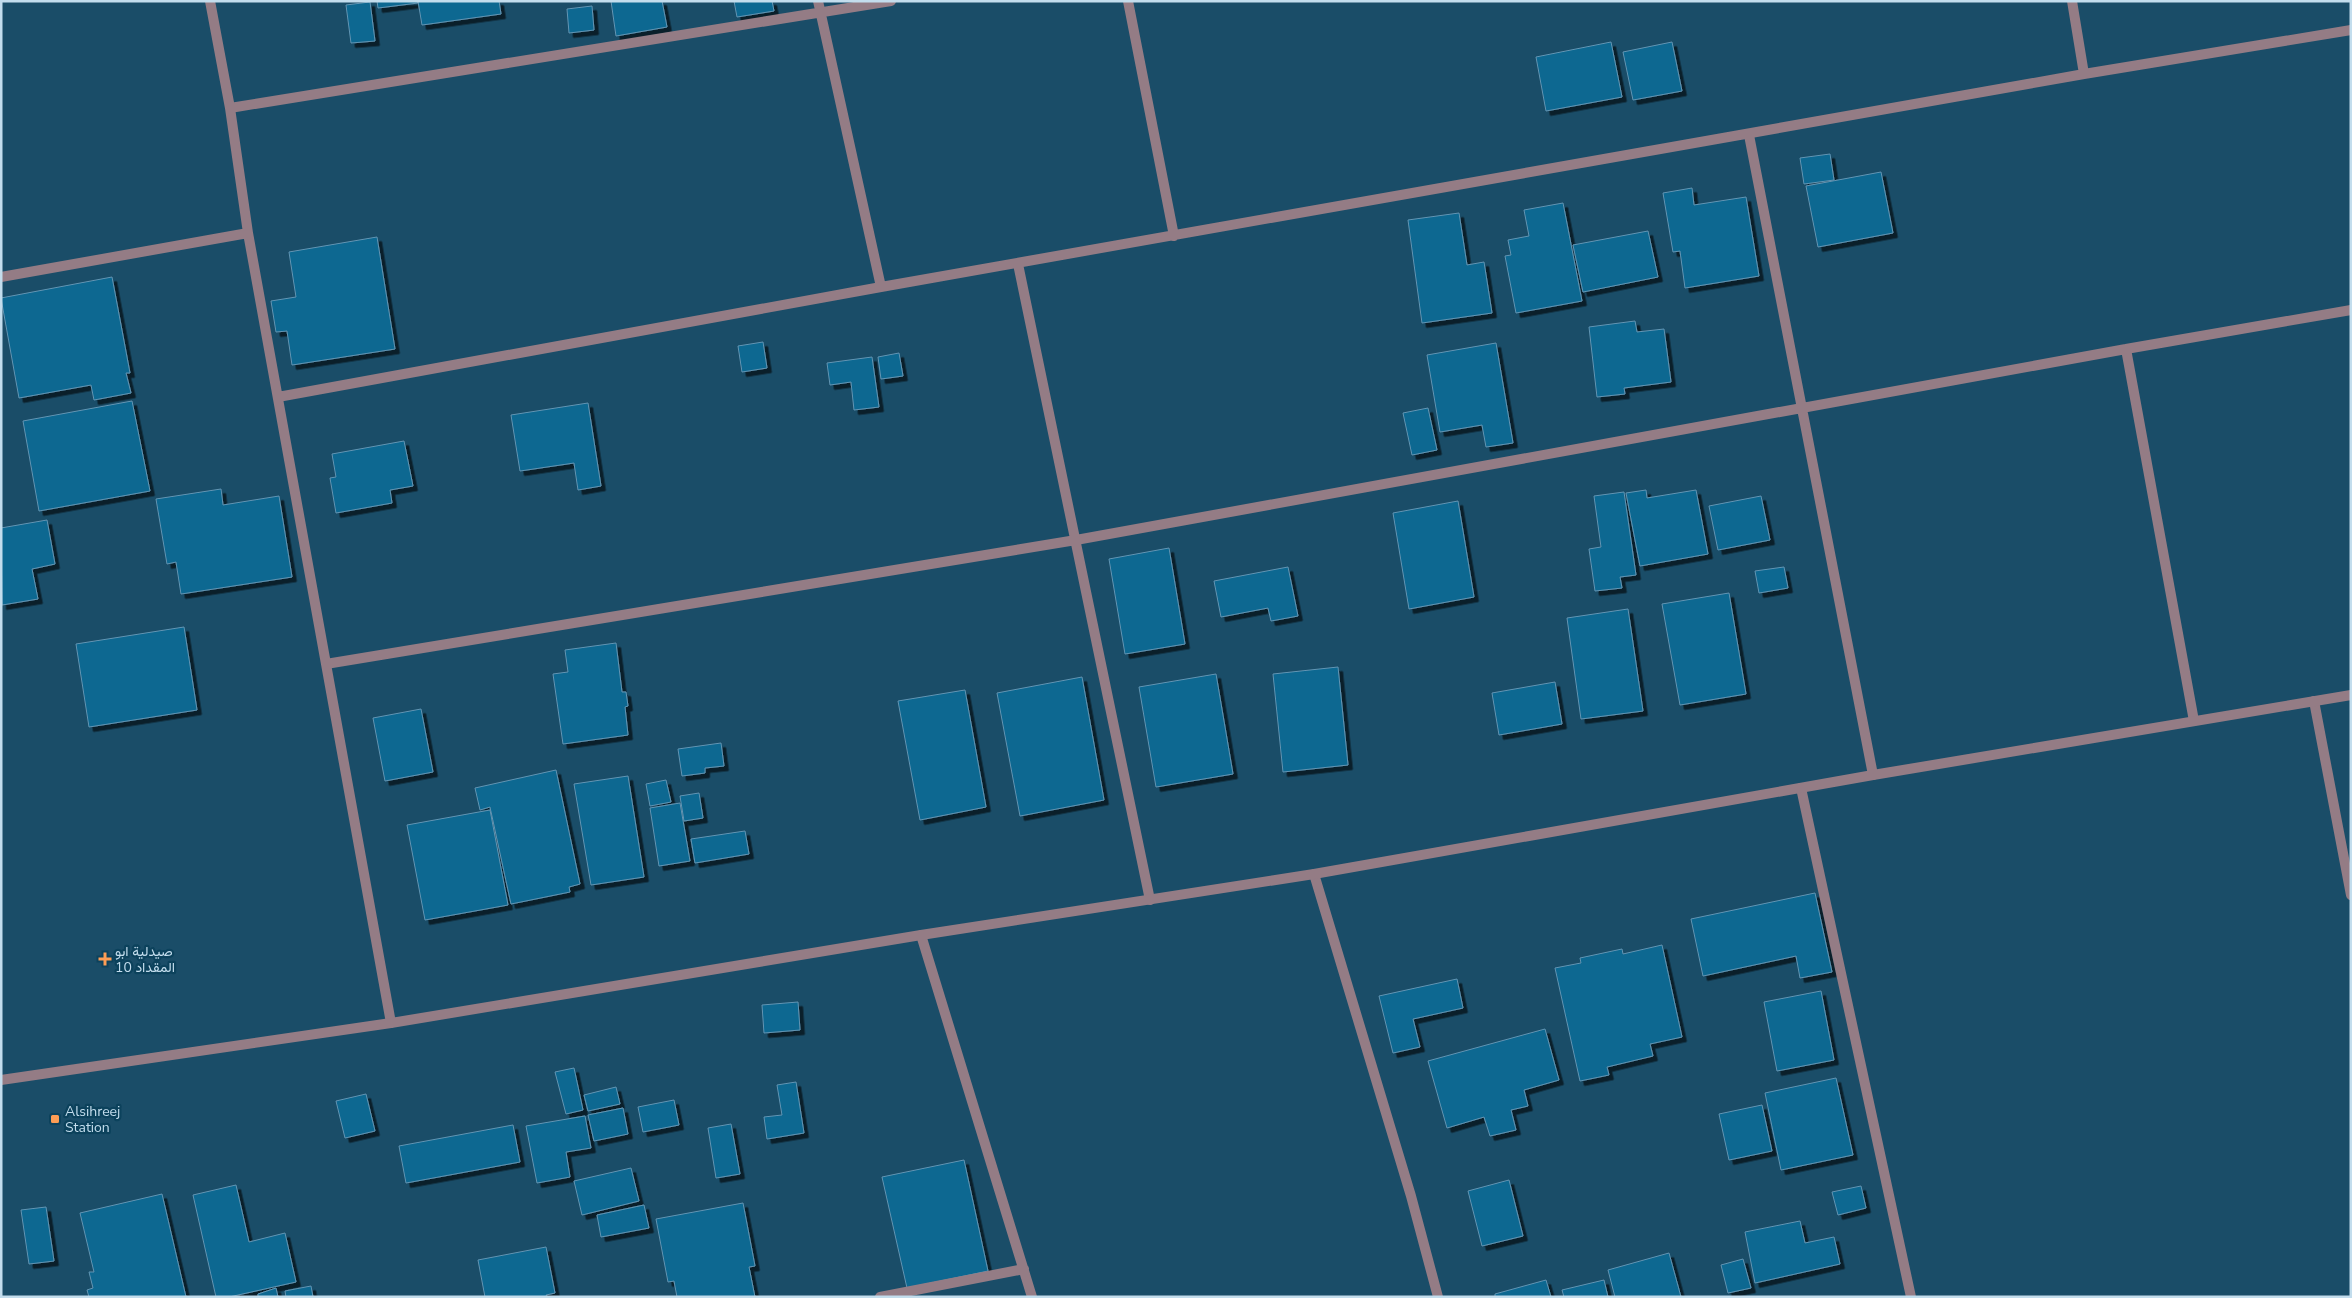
<svg xmlns="http://www.w3.org/2000/svg" width="2352" height="1298" viewBox="0 0 2352 1298" font-family="'Nunito Sans',Vazirmatn,sans-serif">
<style>
.building{fill:#076791;stroke:#6395b3;filter:url(#shadow)}
.lines{fill:none;stroke-linecap:round;stroke-linejoin:round}
.minor{stroke:#947c85;stroke-width:10}
.tertiary{stroke:#947c85;stroke-width:10}
.poi-dot{fill:#fd9d55;stroke:#0c425c;stroke-width:2}
.labels{text-anchor:middle;dominant-baseline:central;stroke-width:4.5;stroke-linejoin:round;paint-order:stroke}
.poi-label{font-size:14px;fill:#c3dded;stroke:#0c425c;text-anchor:start}
</style>
<defs>
<filter id="shadow"><feDropShadow dx="4.5" dy="4.5" stdDeviation="0" flood-color="#0009"/></filter>
</defs>
<rect width="100%" height="100%" fill="#1a4d68"/>
<path class="building" d="M 377,1 L 417,1 L 418,3 L 378,8 Z
M 418,1 L 499,1 L 501,14 L 422,25 Z
M 611,1 L 662,1 L 667,27 L 616,36 Z
M 734,1 L 772,1 L 774,11 L 737,17 Z
M 370,2 L 375,41 L 351,43 L 346,5 Z
M 592,6 L 594,30 L 569,33 L 567,9 Z
M 1611,42 L 1622,97 L 1546,111 L 1536,57 Z
M 1672,42 L 1682,91 L 1633,100 L 1623,52 Z
M 1830,154 L 1834,180 L 1804,184 L 1800,158 Z
M 1881,172 L 1893,233 L 1818,247 L 1806,186 Z
M 1692,188 L 1694,205 L 1746,197 L 1759,276 L 1685,288 L 1680,251 L 1673,252 L 1663,193 Z
M 1563,203 L 1582,301 L 1516,313 L 1505,256 L 1511,255 L 1508,240 L 1529,236 L 1524,210 Z
M 1459,213 L 1467,265 L 1484,262 L 1492,313 L 1422,323 L 1408,220 Z
M 1648,231 L 1658,277 L 1583,292 L 1573,245 Z
M 377,237 L 395,349 L 292,365 L 287,331 L 276,332 L 271,301 L 296,297 L 289,252 Z
M 112,277 L 130,373 L 126,373 L 131,393 L 94,400 L 91,385 L 19,398 L 1,298 Z
M 1635,321 L 1637,332 L 1664,329 L 1671,382 L 1624,388 L 1625,394 L 1597,397 L 1589,327 Z
M 763,342 L 767,368 L 742,372 L 738,346 Z
M 1496,343 L 1513,443 L 1486,447 L 1482,425 L 1440,432 L 1427,355 Z
M 899,353 L 903,376 L 881,379 L 878,357 Z
M 872,357 L 879,407 L 854,410 L 851,382 L 830,385 L 827,363 Z
M 132,401 L 150,491 L 39,511 L 23,421 Z
M 588,403 L 601,486 L 578,490 L 574,463 L 520,471 L 511,415 Z
M 1428,408 L 1437,450 L 1412,455 L 1403,413 Z
M 404,441 L 413,486 L 390,490 L 392,503 L 336,513 L 330,478 L 336,477 L 332,454 Z
M 221,489 L 223,505 L 279,496 L 292,577 L 181,594 L 176,562 L 167,564 L 156,499 Z
M 1646,490 L 1647,498 L 1696,490 L 1708,554 L 1640,566 L 1626,493 Z
M 1624,492 L 1636,575 L 1620,577 L 1622,588 L 1595,591 L 1589,549 L 1601,547 L 1594,496 Z
M 1761,496 L 1770,540 L 1718,550 L 1709,506 Z
M 1458,501 L 1474,597 L 1409,609 L 1393,513 Z
M 47,520 L 55,564 L 32,569 L 38,599 L 2,605 L 1,528 Z
M 1169,548 L 1185,644 L 1125,654 L 1109,559 Z
M 1288,567 L 1298,616 L 1271,621 L 1268,608 L 1221,617 L 1214,581 Z
M 1784,567 L 1788,588 L 1759,593 L 1755,571 Z
M 1729,593 L 1746,694 L 1680,705 L 1662,604 Z
M 1628,609 L 1643,711 L 1581,719 L 1567,618 Z
M 184,627 L 197,710 L 89,727 L 76,644 Z
M 616,643 L 622,692 L 626,692 L 628,706 L 625,707 L 628,735 L 563,744 L 553,674 L 568,672 L 565,650 Z
M 1338,667 L 1348,765 L 1283,772 L 1273,674 Z
M 1216,674 L 1233,774 L 1156,787 L 1139,687 Z
M 1082,677 L 1104,800 L 1020,816 L 997,693 Z
M 1555,682 L 1562,724 L 1499,735 L 1492,693 Z
M 965,690 L 986,807 L 920,820 L 898,701 Z
M 421,709 L 433,772 L 385,781 L 373,718 Z
M 721,743 L 724,766 L 705,768 L 705,773 L 682,776 L 678,749 Z
M 556,770 L 580,884 L 569,887 L 570,892 L 511,904 L 490,807 L 480,810 L 475,788 Z
M 628,776 L 644,877 L 591,885 L 574,784 Z
M 666,780 L 671,802 L 650,806 L 646,784 Z
M 699,793 L 703,818 L 684,821 L 680,796 Z
M 680,803 L 690,861 L 659,866 L 650,808 Z
M 490,810 L 508,905 L 425,920 L 407,825 Z
M 745,831 L 749,854 L 695,863 L 691,839 Z
M 1815,893 L 1832,972 L 1800,978 L 1796,956 L 1703,976 L 1691,919 Z
M 1662,945 L 1682,1037 L 1650,1044 L 1653,1056 L 1607,1067 L 1609,1075 L 1580,1081 L 1555,968 L 1581,963 L 1580,958 L 1622,949 L 1623,954 Z
M 1457,979 L 1463,1008 L 1413,1019 L 1420,1047 L 1393,1053 L 1379,996 Z
M 1821,991 L 1834,1060 L 1777,1071 L 1764,1002 Z
M 798,1002 L 800,1030 L 764,1033 L 762,1005 Z
M 1545,1029 L 1559,1080 L 1524,1090 L 1528,1106 L 1511,1110 L 1516,1130 L 1490,1136 L 1484,1117 L 1447,1128 L 1428,1061 Z
M 574,1068 L 583,1110 L 566,1114 L 555,1072 Z
M 1836,1078 L 1853,1155 L 1781,1170 L 1765,1093 Z
M 796,1082 L 804,1133 L 767,1139 L 764,1117 L 782,1115 L 777,1085 Z
M 616,1087 L 620,1104 L 588,1111 L 584,1095 Z
M 366,1094 L 375,1131 L 345,1138 L 336,1101 Z
M 674,1100 L 679,1125 L 643,1132 L 638,1107 Z
M 1762,1105 L 1772,1151 L 1729,1160 L 1719,1114 Z
M 623,1108 L 628,1134 L 594,1141 L 588,1115 Z
M 585,1116 L 591,1148 L 566,1152 L 570,1177 L 537,1183 L 526,1126 Z
M 731,1124 L 740,1174 L 716,1178 L 708,1128 Z
M 513,1125 L 520,1162 L 406,1183 L 399,1146 Z
M 964,1160 L 988,1271 L 907,1288 L 882,1177 Z
M 631,1168 L 639,1201 L 582,1215 L 574,1181 Z
M 1509,1180 L 1523,1236 L 1482,1246 L 1468,1191 Z
M 236,1185 L 249,1242 L 285,1233 L 296,1282 L 229,1297 L 216,1297 L 193,1195 Z
M 1861,1186 L 1866,1208 L 1838,1215 L 1832,1192 Z
M 162,1194 L 186,1297 L 89,1297 L 87,1290 L 93,1288 L 89,1272 L 94,1272 L 80,1213 Z
M 743,1203 L 755,1266 L 749,1267 L 755,1297 L 677,1297 L 674,1281 L 668,1282 L 656,1219 Z
M 644,1205 L 649,1228 L 601,1237 L 597,1215 Z
M 46,1207 L 54,1261 L 29,1264 L 21,1210 Z
M 1800,1221 L 1805,1243 L 1834,1237 L 1840,1264 L 1755,1283 L 1745,1232 Z
M 546,1247 L 555,1293 L 546,1295 L 547,1297 L 485,1297 L 478,1260 Z
M 1669,1253 L 1681,1297 L 1615,1297 L 1608,1270 Z
M 1743,1259 L 1751,1288 L 1728,1293 L 1721,1265 Z
M 1546,1280 L 1551,1297 L 1495,1297 L 1495,1294 Z
M 1604,1280 L 1608,1297 L 1564,1297 L 1562,1290 Z
M 311,1286 L 313,1297 L 286,1297 L 285,1291 Z
M 276,1288 L 278,1297 L 258,1297 L 258,1294 Z"/>
<g class="lines">
<path class="minor" d="M 210,1 L 230,108 L 248,233 L 391,1023
M 818,1 L 881,287
M 1128,1 L 1174,236
M 2072,1 L 2084,74
M 230,108 L 891,1
M 1749,135 L 1873,775
M 1018,264 L 1150,900
M 1,277 L 248,233
M 2126,349 L 2194,721
M 278,397 L 881,287 L 2084,74 L 2351,30
M 326,664 L 1076,540 L 2126,349 L 2351,310
M 2314,701 L 2351,895
M 1801,788 L 1911,1297
M 1314,874 L 1411,1196 L 1438,1297
M 921,935 L 1032,1297
M 880,1297 L 1024,1269"/>
<path class="tertiary" d="M 1,1080 L 391,1023 L 921,935 L 1314,874 L 1873,775 L 2351,695"/>
</g>
<g class="poi-dot">
<path d="M102.5 951.5h5v5h5v5h-5v5h-5v-5h-5v-5h5z"/>
<rect x="50" y="1114" width="10" height="10" rx="2.5"/>
</g>
<g class="labels">
<g class="poi-label">
<text x="115" y="951">صيدلية ابو<tspan x="115" dy="16">المقداد 10</tspan></text>
<text x="65" y="1111">Alsihreej<tspan x="65" dy="16">Station</tspan></text>
</g>
</g>
<rect width="2352" height="1298" fill="none" stroke="#c3dded" stroke-width="5"/>
</svg>
